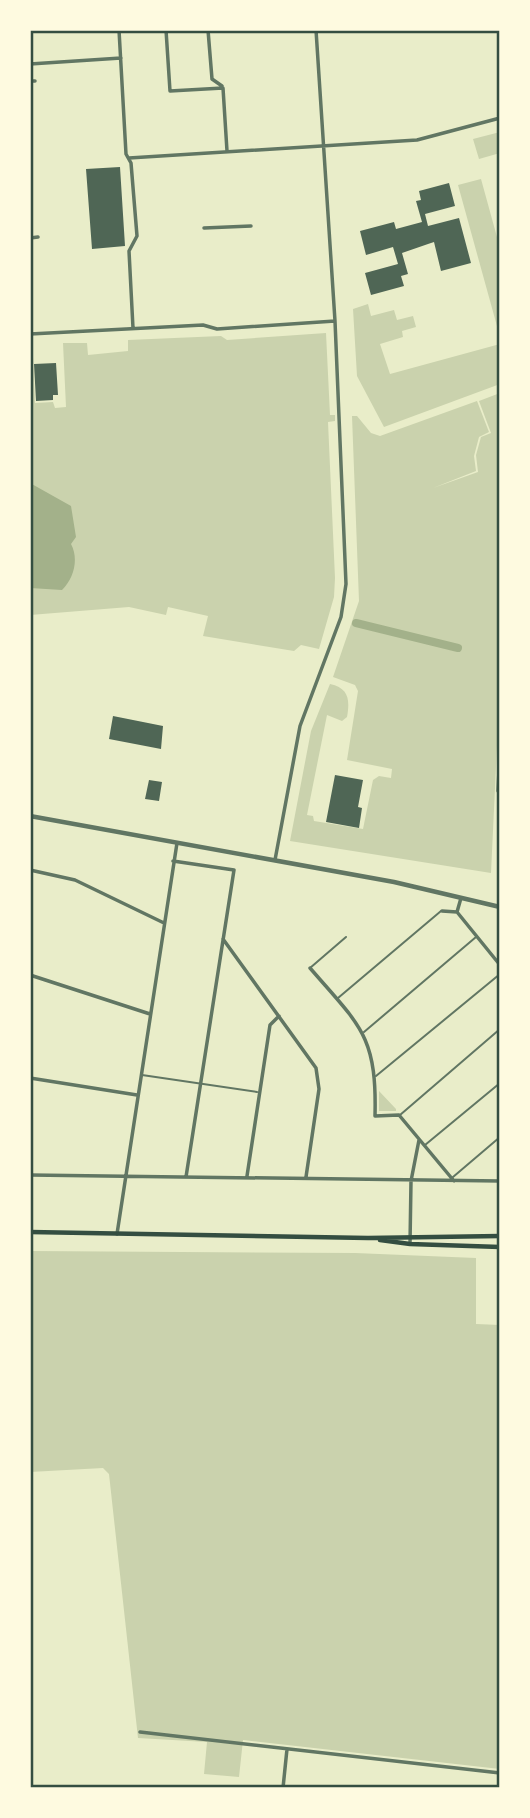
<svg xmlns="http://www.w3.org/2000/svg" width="530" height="1818" viewBox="0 0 530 1818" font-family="Raleway,sans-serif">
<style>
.green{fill:#cad2ad}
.water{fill:#a3b18a}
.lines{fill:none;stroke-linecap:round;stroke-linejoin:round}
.canal{stroke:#a3b18a;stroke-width:8}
.building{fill:#4f6655}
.service{stroke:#617663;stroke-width:2}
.minor{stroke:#617663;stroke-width:3.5}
.tertiary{stroke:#617663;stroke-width:4.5}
.secondary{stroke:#344e41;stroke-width:4.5}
.neatline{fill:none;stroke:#344e41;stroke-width:2.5}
</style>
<rect width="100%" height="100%" fill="#e9edc9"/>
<path class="green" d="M 500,132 L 500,153 L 479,159 L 473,139 Z
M 481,179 L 500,248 L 500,337 L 458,185 Z
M 368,304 L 371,316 L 394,310 L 397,320 L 413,316 L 416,327 L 402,331 L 403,337 L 380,344 L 390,374 L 500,344 L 500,384 L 384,427 L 357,376 L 353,309 Z
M 326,333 L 330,415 L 335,415 L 335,421 L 328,422 L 335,578 L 334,597 L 319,649 L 301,645 L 294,651 L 203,636 L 208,616 L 168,607 L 166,615 L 129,607 L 30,615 L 30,357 L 33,357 L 35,403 L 53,402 L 55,408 L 66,407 L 63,343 L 87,343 L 88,355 L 128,351 L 128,340 L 221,336 L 227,340 Z
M 500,393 L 500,682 L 491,873 L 290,841 L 311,731 L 330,684 C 349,688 350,700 347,717 L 342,721 L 327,715 L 307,815 L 313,816 L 314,821 L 363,829 L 373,780 L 379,776 L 391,778 L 392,769 L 347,760 L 358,691 L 355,685 L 333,677 L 359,601 L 352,416 L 357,416 L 371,433 L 380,436 L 477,401 L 489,432 L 479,437 L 474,456 L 476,471 L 433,488 L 478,472 L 476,455 L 481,437 L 491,433 L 479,401 Z
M 379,1091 L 396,1109 L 396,1111 L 379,1111 Z
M 30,1251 L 355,1253 L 476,1258 L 476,1324 L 500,1325 L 500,1769 L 243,1740 L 239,1777 L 204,1774 L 207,1742 L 138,1738 L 109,1474 L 103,1468 L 30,1472 Z"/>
<path class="water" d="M 30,483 L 71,506 L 76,537 L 71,544 C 79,559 74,578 62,590 L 30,588 Z"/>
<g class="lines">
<path class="canal" d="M 356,623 L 458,648"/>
</g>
<path class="building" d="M 120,167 L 125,246 L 92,249 L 86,169 Z
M 449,183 L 455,206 L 425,214 L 428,226 L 459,218 L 471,263 L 441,271 L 434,242 L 428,244 L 402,253 L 408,274 L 401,276 L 404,286 L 371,295 L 365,273 L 398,264 L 393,247 L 366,255 L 360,231 L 394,222 L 396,229 L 422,222 L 416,201 L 421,200 L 419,191 Z
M 56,363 L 58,395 L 53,395 L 53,400 L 36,401 L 34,364 Z
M 113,716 L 163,726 L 161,749 L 109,739 Z
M 335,775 L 363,780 L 358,807 L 362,808 L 359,828 L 326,822 Z
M 149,780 L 162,782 L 159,801 L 145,799 Z"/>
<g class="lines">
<path class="service" d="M 310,968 L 346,937
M 338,998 L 441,911
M 364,1032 L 476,937
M 142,1075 L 257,1092
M 376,1076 L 500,974
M 400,1115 L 500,1029
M 425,1145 L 500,1083
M 453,1177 L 500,1137"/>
<path class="minor" d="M 119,30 L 126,154 L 131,163 L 137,236 L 129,251 L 133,328
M 166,30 L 170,91 L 223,88
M 208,30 L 212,79 L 222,86
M 30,64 L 121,58
M 30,81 L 35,81
M 223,88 L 227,151
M 129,158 L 417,140 L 500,118
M 204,228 L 251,226
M 30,238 L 38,237
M 30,334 L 203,325 L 217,329 L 335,321
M 500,749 L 498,791 L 500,791
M 275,860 L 300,726 L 341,617 L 346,584 L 335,321 L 316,30
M 173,861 L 234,870 L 186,1177
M 30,870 L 75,880 L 164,923
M 442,911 L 457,912
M 457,912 L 500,965
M 457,912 L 461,898
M 223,939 L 316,1068 L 319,1089 L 306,1177
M 310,968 C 360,1026 377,1035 375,1116 L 399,1115 L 454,1181
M 30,975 L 150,1014
M 30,1078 L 137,1095
M 30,1175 L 500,1181
M 247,1176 L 270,1025 L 279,1016
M 117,1234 L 177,843
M 410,1244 L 411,1181 L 419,1140
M 140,1732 L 500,1773
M 283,1788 L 287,1749"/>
<path class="tertiary" d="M 30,816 L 394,882 L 500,907"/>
<path class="secondary" d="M 30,1232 L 368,1238 L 500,1236
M 380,1240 L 410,1244 L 500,1247"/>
</g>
<rect width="530" height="1818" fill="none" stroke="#fefae0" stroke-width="63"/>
<rect x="32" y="32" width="466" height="1754" class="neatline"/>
</svg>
